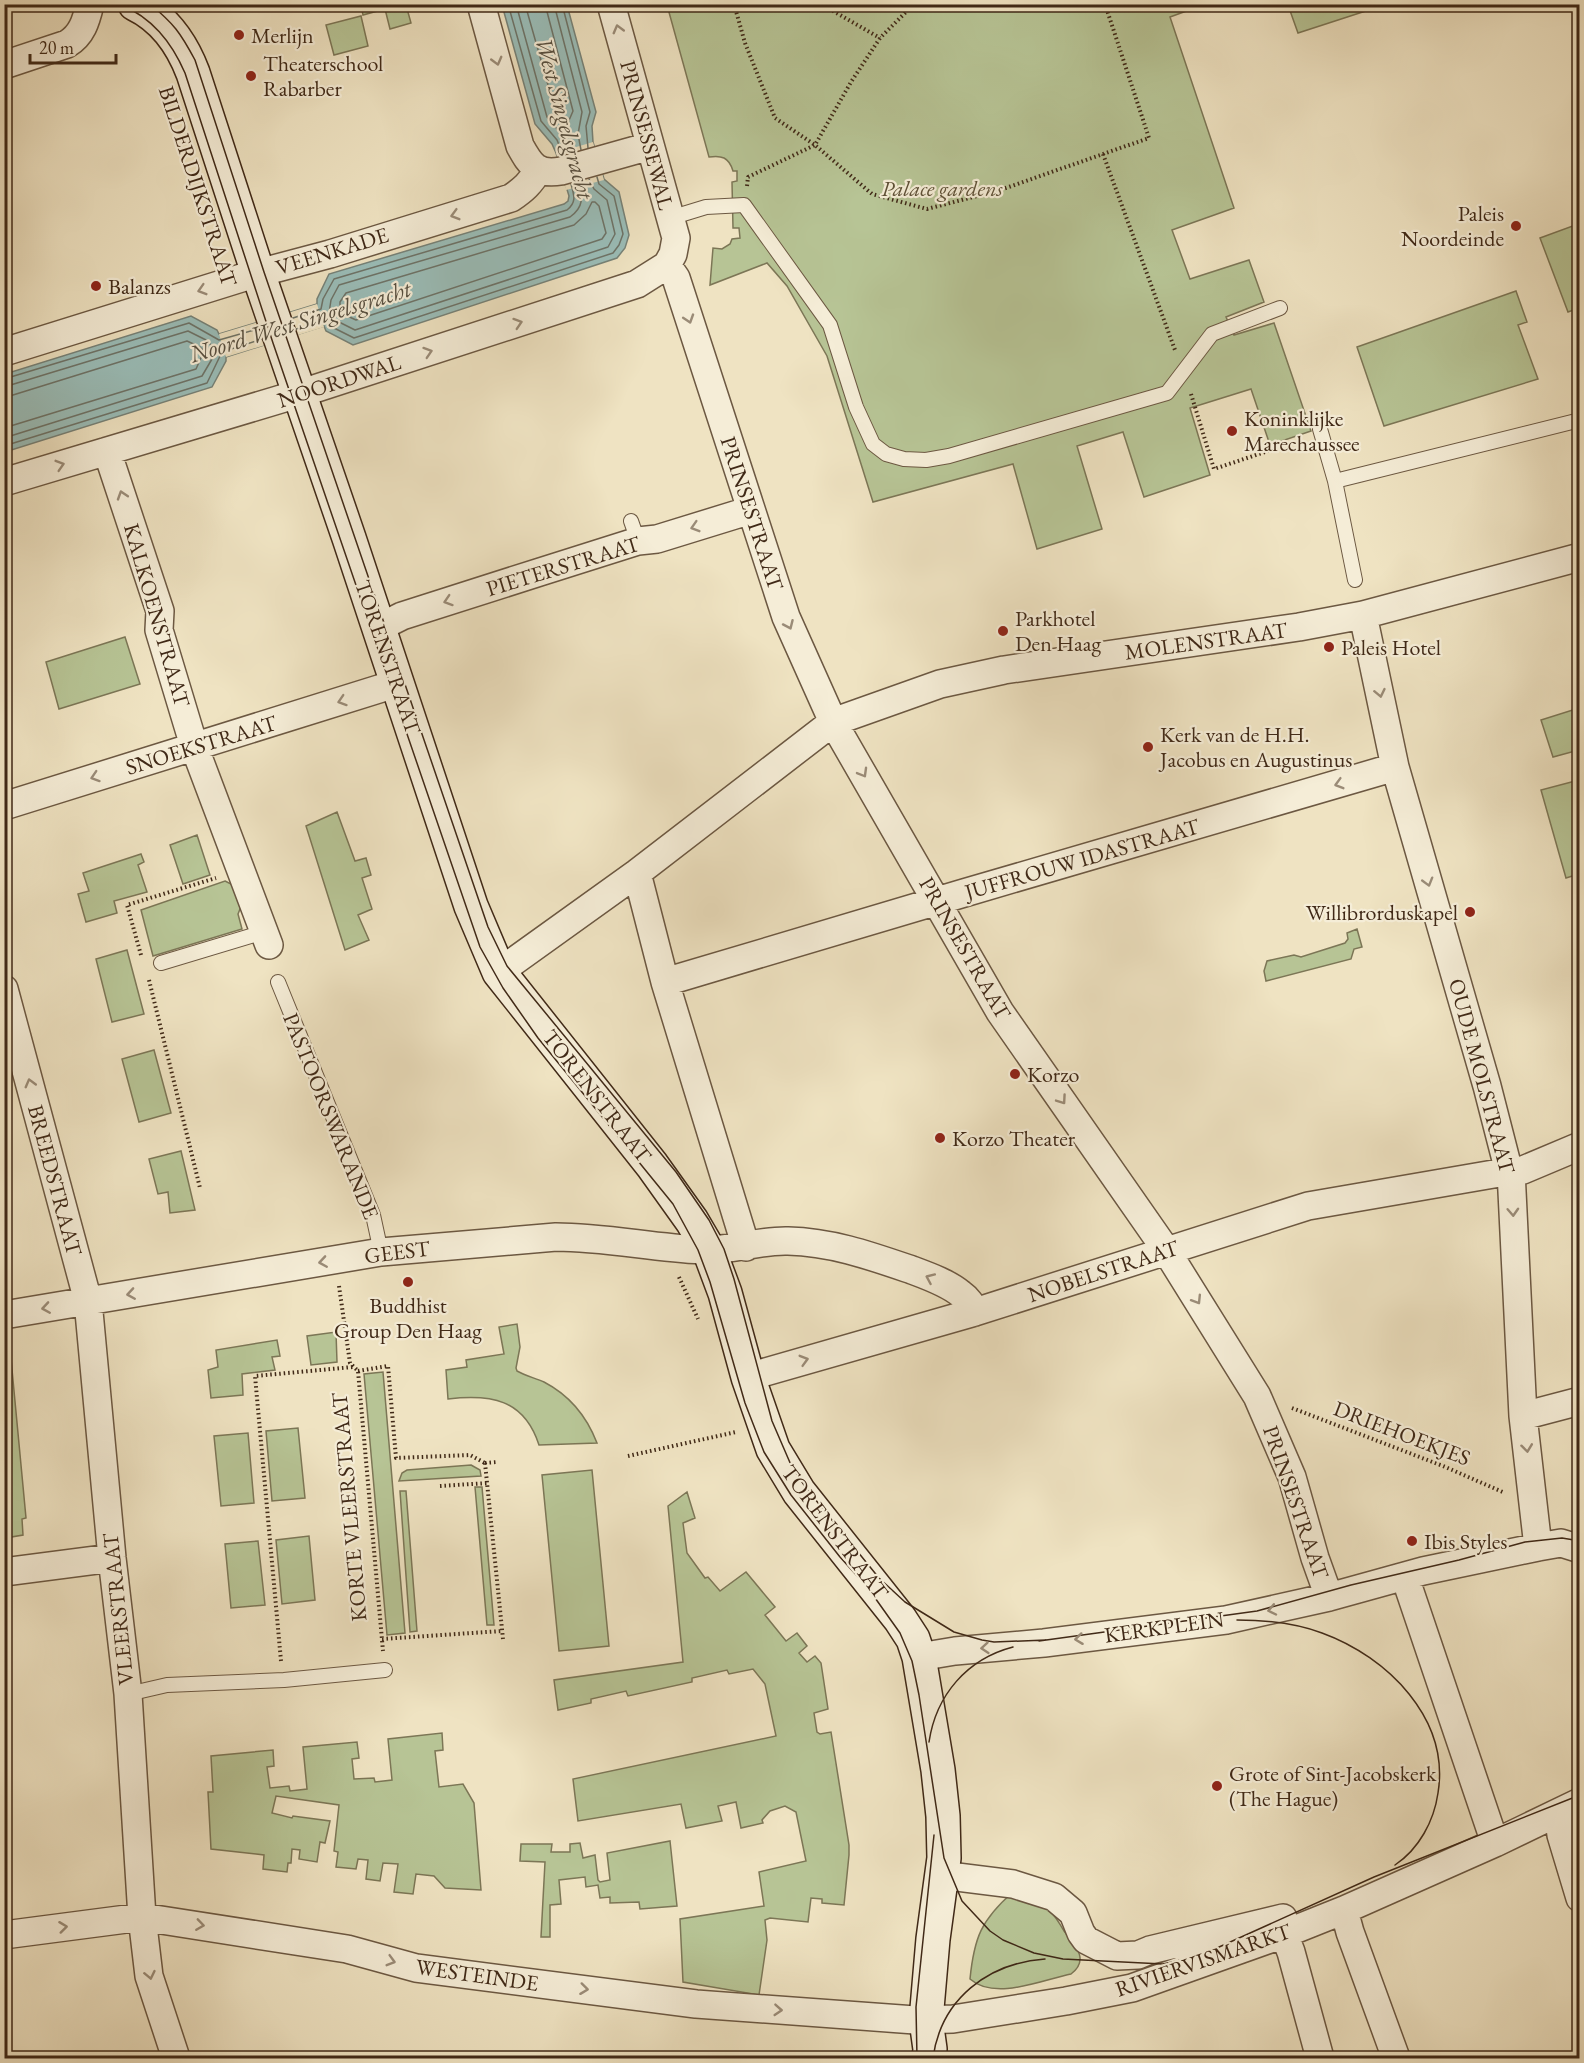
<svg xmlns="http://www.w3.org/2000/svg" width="1584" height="2063" viewBox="0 0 1584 2063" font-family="'EB Garamond',serif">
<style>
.green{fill:#b7c495;stroke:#7c7656;stroke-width:1.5}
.water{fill:#9abdb8;stroke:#768278;stroke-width:1.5}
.pier{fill:#efe3c2}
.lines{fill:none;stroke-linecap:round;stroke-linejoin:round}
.shore{stroke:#6d7368;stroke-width:1.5}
.lane-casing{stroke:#6c5842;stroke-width:16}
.street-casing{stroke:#6c5842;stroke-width:30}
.secondary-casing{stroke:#402917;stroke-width:36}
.path{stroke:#402917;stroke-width:4;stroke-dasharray:1.5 3;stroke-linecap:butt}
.lane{stroke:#f5edd7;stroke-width:14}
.street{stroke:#f5edd7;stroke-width:27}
.secondary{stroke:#f5edd7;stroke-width:33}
.tram{stroke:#402917;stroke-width:1.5}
.oneway{stroke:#9a8b77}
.poi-dot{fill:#8f2418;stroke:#f5edd7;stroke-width:2}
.labels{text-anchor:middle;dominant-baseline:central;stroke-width:4.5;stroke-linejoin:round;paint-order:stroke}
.poi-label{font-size:22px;fill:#402917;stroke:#f5edd7;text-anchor:start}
.street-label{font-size:22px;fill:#402917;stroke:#f5edd7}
.park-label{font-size:22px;font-style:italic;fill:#5e5036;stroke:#f5edd7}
.water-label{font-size:24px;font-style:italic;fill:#564e3f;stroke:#f5edd7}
</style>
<rect width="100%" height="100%" fill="#efe3c2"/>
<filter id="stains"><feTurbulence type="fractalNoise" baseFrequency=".00333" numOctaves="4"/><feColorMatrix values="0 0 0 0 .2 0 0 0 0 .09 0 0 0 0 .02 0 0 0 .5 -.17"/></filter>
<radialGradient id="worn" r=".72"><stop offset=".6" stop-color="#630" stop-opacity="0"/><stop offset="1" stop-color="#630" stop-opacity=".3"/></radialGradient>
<path class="green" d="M 364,4 L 406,5 L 411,23 L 390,29 L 385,9 L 363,15 L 361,5 Z
M 667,5 L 1203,5 L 1170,17 L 1234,208 L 1172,230 L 1190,279 L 1249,260 L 1264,302 L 1226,317 L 1234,335 L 1274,323 L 1311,431 L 1270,445 L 1251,389 L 1190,408 L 1210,475 L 1144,497 L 1123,432 L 1077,446 L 1102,529 L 1037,549 L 1013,464 L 873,502 L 827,356 L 787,286 L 767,263 L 710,285 L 713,248 L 722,249 L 730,244 L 732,239 L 740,238 L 739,228 L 733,228 L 732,182 L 737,181 L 737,171 L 733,171 C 729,157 721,155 709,157 Z
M 1374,5 L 1375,8 L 1298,33 L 1288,5 Z
M 361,16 L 368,46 L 334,55 L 326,25 Z
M 1578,224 L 1579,308 L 1568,312 L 1540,238 Z
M 1516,291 L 1527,322 L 1518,325 L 1538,379 L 1384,426 L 1357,347 Z
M 125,637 L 140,684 L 59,709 L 46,662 Z
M 1579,708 L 1579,750 L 1553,757 L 1541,720 Z
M 1579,780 L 1579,874 L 1566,878 L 1541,790 Z
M 337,812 L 355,861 L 366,858 L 371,875 L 362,878 L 372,909 L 358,915 L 369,940 L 345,950 L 306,826 Z
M 197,835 L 210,875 L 183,884 L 170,845 Z
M 141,854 L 144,862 L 138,865 L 147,892 L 114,901 L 117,913 L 86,922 L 78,894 L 89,891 L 83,873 Z
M 225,881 L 235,886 L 242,904 L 238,914 L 242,929 L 153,956 L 141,910 Z
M 1357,929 L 1362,947 L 1354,949 L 1351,959 L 1266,981 L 1264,971 L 1267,961 L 1294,955 L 1301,957 L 1345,943 L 1348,939 L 1347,933 Z
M 127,950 L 144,1014 L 112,1022 L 96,959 Z
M 154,1050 L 171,1113 L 139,1122 L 122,1059 Z
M 181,1151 L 195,1210 L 170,1213 L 168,1192 L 158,1194 L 149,1159 Z
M 517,1324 L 520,1347 L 516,1368 L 517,1371 C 526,1376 535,1378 544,1382 C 569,1395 587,1417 597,1443 L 539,1445 C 524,1399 491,1394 448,1399 L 446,1370 L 467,1367 L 466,1360 L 504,1354 L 499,1327 Z
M 336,1332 L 337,1362 L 311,1365 L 307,1336 Z
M 277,1340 L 280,1356 L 272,1357 L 275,1370 L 242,1374 L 243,1395 L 211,1398 L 208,1370 L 218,1367 L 216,1350 Z
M 5,1343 L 7,1359 L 11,1359 L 26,1518 L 22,1519 L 23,1535 L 5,1538 Z
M 383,1372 L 405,1633 L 387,1635 L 364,1374 Z
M 298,1428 L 305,1498 L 272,1501 L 266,1431 Z
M 248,1433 L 254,1503 L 221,1506 L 214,1436 Z
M 471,1465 L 480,1470 L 481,1476 L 399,1481 L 402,1473 L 407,1470 Z
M 592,1470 L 609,1646 L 559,1651 L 542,1475 Z
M 475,1487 L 482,1487 L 494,1625 L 487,1625 Z
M 400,1491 L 406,1491 L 417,1631 L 410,1632 Z
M 687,1492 L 695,1518 L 683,1523 L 687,1553 L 705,1578 L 708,1577 L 720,1591 L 746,1572 L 775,1607 L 765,1615 L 786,1641 L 797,1633 L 807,1646 L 799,1653 L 807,1662 L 815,1656 L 821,1663 L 828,1709 L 814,1713 L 817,1732 L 820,1734 L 831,1732 L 849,1845 L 849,1855 L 844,1905 L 822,1903 L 822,1899 L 811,1898 L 808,1922 L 770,1918 L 765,1920 L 767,1940 L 759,1995 L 683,1982 L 680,1919 L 764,1906 L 759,1872 L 806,1861 L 796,1812 L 785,1806 L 770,1811 L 762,1820 L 763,1823 L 741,1828 L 736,1802 L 718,1806 L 722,1821 L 686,1828 L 681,1804 L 578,1821 L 573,1779 L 776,1736 L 765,1684 L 753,1669 L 729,1674 L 727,1670 L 692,1678 L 692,1682 L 628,1696 L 626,1691 L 591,1699 L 591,1703 L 558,1710 L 554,1680 L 683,1662 L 668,1506 Z
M 309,1536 L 315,1600 L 282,1604 L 276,1540 Z
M 258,1541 L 265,1605 L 231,1608 L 225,1544 Z
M 442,1733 L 443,1750 L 435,1751 L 439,1787 L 463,1784 L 474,1803 L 481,1890 L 445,1888 L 434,1876 L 416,1874 L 413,1894 L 394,1892 L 398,1864 L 383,1863 L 380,1881 L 366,1879 L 368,1860 L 358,1859 L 356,1869 L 336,1867 L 338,1852 L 334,1851 L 339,1805 L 276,1796 L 272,1813 L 292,1818 L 293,1816 L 330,1821 L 325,1843 L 320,1842 L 317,1862 L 299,1859 L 300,1850 L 292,1849 L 291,1863 L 288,1863 L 287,1872 L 263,1869 L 264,1855 L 211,1849 L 208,1792 L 213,1792 L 211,1756 L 273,1750 L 274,1766 L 267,1767 L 270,1788 L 289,1786 L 290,1791 L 307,1789 L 303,1747 L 357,1742 L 359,1758 L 352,1759 L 354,1779 L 374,1778 L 375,1782 L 392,1780 L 388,1739 Z
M 670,1841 L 677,1906 L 640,1909 L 639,1902 L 610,1903 L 610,1897 L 600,1898 L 598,1885 L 586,1887 L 585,1877 L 559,1880 L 561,1904 L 550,1905 L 550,1937 L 541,1937 L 545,1862 L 520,1861 L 521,1844 L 552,1844 L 551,1852 L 570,1852 L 570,1844 L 580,1843 L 583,1858 L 595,1855 L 598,1880 L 600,1882 L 610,1880 L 607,1853 Z
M 1013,1892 C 1025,1897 1040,1902 1050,1911 C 1056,1917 1060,1924 1064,1931 C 1075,1945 1090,1960 1071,1974 C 1042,1980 995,2001 970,1979 C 974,1938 981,1920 1013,1892 Z"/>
<path class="water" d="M 502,5 L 567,5 L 596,112 L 592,126 L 593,142 L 604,179 L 619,192 L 629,235 L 625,248 L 617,258 L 353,345 L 326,331 L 324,326 L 226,357 L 226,361 L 212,387 L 5,452 L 5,374 L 191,316 L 217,330 L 219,334 L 317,304 L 317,299 L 329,274 L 564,204 L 568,201 L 569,196 L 556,153 L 552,144 L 535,124 Z"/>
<path class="pier" d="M 593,142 L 604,180 L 566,190 L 556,153 Z
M 317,304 L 324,327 L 226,357 L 219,334 Z"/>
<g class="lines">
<path class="shore" d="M 508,4 L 541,121 L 557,140 L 563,155
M 516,4 L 547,117 L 563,136 L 570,153
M 525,4 L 556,113 L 567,125 L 573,111 L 545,4
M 554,4 L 582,112 L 578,134 L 581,150
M 562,4 L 590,112 L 586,126 L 588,148
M 578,182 C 583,197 584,207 570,217 L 339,285 L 331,300 L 329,313 L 337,321 L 355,330 L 608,247 L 615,234 L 607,200 L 594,189 L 589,179
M 592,202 L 595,202 L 599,206 L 606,233 L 602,239 L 356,320 L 343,314 L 340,310 L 340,302 L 346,293 L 574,225 L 586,214 Z
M 293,318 L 321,309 L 323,299 L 334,279 L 567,210 C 577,202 574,195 571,184
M 296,329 L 325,321 L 332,327 L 354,338 L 613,253 L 619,245 L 623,234 L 614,196 L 599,184 L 597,177
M 4,379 L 189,323 L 219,340 L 258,329
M 4,387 L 188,331 L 206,340 L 214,348 L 212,359 L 202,376 L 4,438
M 4,396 L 13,395 L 187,341 L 200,347 L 204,351 L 196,369 L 4,428
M 4,446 L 207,383 L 222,352 L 262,339"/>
<defs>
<path id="lane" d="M 670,218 L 706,207 L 744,205 L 830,325 L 856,407 L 873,444 L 886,454 L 904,459 L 926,460 L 949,456 L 1167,393 L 1212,334 L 1280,308
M 1320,429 L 1335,481 L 1355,580
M 1335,481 L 1580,420
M 631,521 L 638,541
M 161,963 L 264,932
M 278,982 L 373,1215 L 381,1252
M 128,1694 L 167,1685 L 284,1680 L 385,1670"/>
<path id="street" d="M 481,4 L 520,146 C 531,166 537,175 561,171 L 650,146
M 4,65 L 67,44 C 82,35 86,21 90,4
M 667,265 L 676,278 L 786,617 L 833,722 L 1000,1012 L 1166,1250 L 1257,1396 L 1292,1477 L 1315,1558 L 1329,1597
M 4,352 L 251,275 L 330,254 L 511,198 C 523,190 531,183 538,170
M 107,451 L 160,611 L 159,630 L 194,746 L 269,945
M 4,482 L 311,390 L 637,284 L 667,265 L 673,254 L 676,238 L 611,4
M 1363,615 L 1395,767 L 1487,1086 L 1506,1160 L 1511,1171 L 1523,1416 L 1538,1547
M 378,628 L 402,616 L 540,572 L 638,541 L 657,539 L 751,510
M 4,806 L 398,683
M 637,873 L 665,982 L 746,1247
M 499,972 L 637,873 L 833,722 L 940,684 L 1004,670 L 1299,627 L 1363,615 L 1580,557
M 665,982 L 964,893 L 1395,767
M 4,989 L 88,1301 L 112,1558 L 128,1694 L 142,1917 L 149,1976 L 176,2058
M 4,1315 L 381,1252 L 556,1237 C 605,1237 653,1248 701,1250 C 731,1251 759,1240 788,1241 C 832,1242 871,1256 912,1270 C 928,1276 948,1283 961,1294 C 968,1299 971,1304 975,1312
M 748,1377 L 975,1312 L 1308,1206 L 1511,1171 L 1523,1170 L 1580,1146
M 1523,1416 L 1580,1401
M 4,1572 L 112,1558
M 1405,1577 L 1495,1843
M 919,1657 L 955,1651 L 1044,1643 L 1226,1620 L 1329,1597 L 1423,1571 L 1538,1547 L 1561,1543 L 1580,1549
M 1558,1813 L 1561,1835 L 1580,1898
M 941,1875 L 1013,1884 L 1054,1897 L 1073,1913 L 1081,1933 L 1086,1940 L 1117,1956 L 1138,1955 L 1150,1950 L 1283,1918
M 1344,1910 L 1350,1932 L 1396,2058
M 1284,1934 L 1291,1952 L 1320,2058
M 4,1935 L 142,1917 L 347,1949 L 416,1968 L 696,2004 L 915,2020 L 953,2019 L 1066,2001 L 1132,1988 L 1284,1934 L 1344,1910 L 1495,1843 L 1580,1802"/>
<path id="secondary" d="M 135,4 C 164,18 182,44 193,73 L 258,273 L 349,538 L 471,906 L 499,972 L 652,1165 L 692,1221 L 709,1250 L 725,1293 L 748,1377 L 773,1449 L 799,1492 L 900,1619 L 913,1639 L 919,1657 L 938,1770 L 943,1816 L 944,1858 L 933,1939 L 926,2020 L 930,2049 L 929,2058"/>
</defs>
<use href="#lane" class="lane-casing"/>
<use href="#street" class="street-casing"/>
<use href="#secondary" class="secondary-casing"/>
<path class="path" d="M 734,4 L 745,43 L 775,118 L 815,145 L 872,194 L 927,209 L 1000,190 L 1149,138 L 1105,4
M 821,4 L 880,38
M 1103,154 L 1175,350
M 747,186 L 748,177 L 815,145 L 851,82 L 880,38 L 914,4
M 1191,394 L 1214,469 L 1301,440
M 141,955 L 127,905 L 216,878
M 149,980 L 200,1188
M 679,1277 L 698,1319
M 339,1286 L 350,1363 L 358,1371 L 383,1651
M 358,1371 L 388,1366 L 396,1458 L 470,1455 L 485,1463
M 1292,1408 L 1443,1466 L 1505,1493
M 628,1456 L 736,1432
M 485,1463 L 503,1639
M 485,1463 L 497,1462
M 440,1486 L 488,1483
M 382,1639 L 502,1631
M 281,1661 L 255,1376 L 353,1367"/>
<use href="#lane" class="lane"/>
<use href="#street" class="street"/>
<use href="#secondary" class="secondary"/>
<path class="tram" d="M 120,4 C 152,18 171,41 185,73 L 273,343 L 480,947 L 503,988 L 538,1038 L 673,1204 L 698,1250 L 710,1282 L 745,1403 L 764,1452 L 791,1495 L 840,1557 L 868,1588 L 900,1633 L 912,1661 L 919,1695 L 944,1858 L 962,1901 L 990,1931 L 1003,1940 L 1034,1953 L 1063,1959 L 1163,1964 L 1181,1960 L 1208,1952 L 1374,1877 L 1580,1795
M 150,4 C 174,24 180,32 195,60 L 264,272 L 488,927 L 507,966 L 676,1172 L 709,1220 L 724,1249 L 734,1279 L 772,1421 L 791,1465 L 806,1488 L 879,1578 L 905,1602 L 923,1613 L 954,1632 L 982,1640 L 994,1642 L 1046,1640
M 1237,1620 C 1266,1620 1295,1623 1322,1633 C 1388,1657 1450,1719 1438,1793 C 1434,1821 1419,1849 1395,1865
M 1039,1641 L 1257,1611 L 1351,1585 L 1459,1560 L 1525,1542 L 1562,1538 L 1580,1541
M 929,1742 C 936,1695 967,1659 1013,1647
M 917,2058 L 916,2007 L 934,1835
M 933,2058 C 941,1999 988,1963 1045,1959"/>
</g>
<defs><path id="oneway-chevron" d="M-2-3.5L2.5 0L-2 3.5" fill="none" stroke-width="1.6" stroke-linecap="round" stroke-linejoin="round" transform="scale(1.5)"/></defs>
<g class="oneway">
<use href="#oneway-chevron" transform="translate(618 29) rotate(-105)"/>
<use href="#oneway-chevron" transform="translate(497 61) rotate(75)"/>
<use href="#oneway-chevron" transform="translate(455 215) rotate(164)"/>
<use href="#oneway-chevron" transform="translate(202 290) rotate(163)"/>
<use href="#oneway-chevron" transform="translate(689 319) rotate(72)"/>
<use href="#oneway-chevron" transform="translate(518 323) rotate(-18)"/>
<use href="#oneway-chevron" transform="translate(428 352) rotate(-18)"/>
<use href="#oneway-chevron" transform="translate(60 465) rotate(-17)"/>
<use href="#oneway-chevron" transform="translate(122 495) rotate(-108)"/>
<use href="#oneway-chevron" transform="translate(695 527) rotate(163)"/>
<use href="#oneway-chevron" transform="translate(448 601) rotate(162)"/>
<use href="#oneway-chevron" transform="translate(789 625) rotate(66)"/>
<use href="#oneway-chevron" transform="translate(1380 693) rotate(78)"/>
<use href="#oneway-chevron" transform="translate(342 701) rotate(162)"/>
<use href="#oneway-chevron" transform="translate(863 773) rotate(60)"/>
<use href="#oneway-chevron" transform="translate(95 777) rotate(162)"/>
<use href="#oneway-chevron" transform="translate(1339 784) rotate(164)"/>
<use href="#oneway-chevron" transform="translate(1428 882) rotate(74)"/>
<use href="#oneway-chevron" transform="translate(30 1083) rotate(-105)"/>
<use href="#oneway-chevron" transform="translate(1062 1100) rotate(55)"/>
<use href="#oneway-chevron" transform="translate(1513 1212) rotate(87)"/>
<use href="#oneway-chevron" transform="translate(323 1262) rotate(171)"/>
<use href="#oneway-chevron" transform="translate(930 1278) rotate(-156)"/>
<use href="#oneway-chevron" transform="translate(131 1294) rotate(171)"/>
<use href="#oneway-chevron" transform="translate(1197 1300) rotate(58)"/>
<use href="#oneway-chevron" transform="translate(46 1308) rotate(171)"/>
<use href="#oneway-chevron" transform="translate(804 1360) rotate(-16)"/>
<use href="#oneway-chevron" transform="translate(1527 1448) rotate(83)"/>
<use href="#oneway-chevron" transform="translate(1272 1610) rotate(168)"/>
<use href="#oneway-chevron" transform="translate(1079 1639) rotate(173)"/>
<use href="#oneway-chevron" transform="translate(985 1648) rotate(175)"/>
<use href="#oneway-chevron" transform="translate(200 1925) rotate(8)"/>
<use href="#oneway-chevron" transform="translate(63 1927) rotate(-7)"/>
<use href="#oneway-chevron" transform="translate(391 1961) rotate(16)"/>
<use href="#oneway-chevron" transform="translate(150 1975) rotate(78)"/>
<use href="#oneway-chevron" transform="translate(584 1989) rotate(7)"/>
<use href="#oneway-chevron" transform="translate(778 2010) rotate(4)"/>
</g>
<g class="poi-dot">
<circle cx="239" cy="35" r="6"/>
<circle cx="251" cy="76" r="6"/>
<circle cx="1516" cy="226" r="6"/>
<circle cx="96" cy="286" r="6"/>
<circle cx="1232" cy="431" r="6"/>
<circle cx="1003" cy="631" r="6"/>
<circle cx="1329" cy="647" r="6"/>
<circle cx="1148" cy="747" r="6"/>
<circle cx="1470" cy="912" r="6"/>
<circle cx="1015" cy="1074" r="6"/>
<circle cx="940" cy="1138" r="6"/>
<circle cx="408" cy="1282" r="6"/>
<circle cx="1412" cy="1541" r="6"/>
<circle cx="1217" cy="1786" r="6"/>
</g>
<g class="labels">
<g class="poi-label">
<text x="251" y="35">Merlijn</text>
<text x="263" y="63">Theaterschool<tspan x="263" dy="25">Rabarber</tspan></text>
<text x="1504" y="213" text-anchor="end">Paleis<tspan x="1504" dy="25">Noordeinde</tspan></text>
<text x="108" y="286">Balanzs</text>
<text x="1244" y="418">Koninklijke<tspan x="1244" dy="25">Marechaussee</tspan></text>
<text x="1015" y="618">Parkhotel<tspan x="1015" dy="25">Den Haag</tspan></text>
<text x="1341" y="647">Paleis Hotel</text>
<text x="1160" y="734">Kerk van de H.H.<tspan x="1160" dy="25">Jacobus en Augustinus</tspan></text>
<text x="1458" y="912" text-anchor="end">Willibrorduskapel</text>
<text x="1027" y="1074">Korzo</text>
<text x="952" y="1138">Korzo Theater</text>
<text x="408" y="1305" text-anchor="middle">Buddhist<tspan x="408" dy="25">Group Den Haag</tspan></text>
<text x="1424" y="1541">Ibis Styles</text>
<text x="1229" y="1773">Grote of Sint-Jacobskerk<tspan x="1229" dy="25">(The Hague)</tspan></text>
</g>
<g class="street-label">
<text transform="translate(647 135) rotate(75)">PRINSESSEWAL</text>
<text transform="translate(198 186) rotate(72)">BILDERDIJKSTRAAT</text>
<text transform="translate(332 251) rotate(-17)">VEENKADE</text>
<text transform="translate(339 381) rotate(-18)">NOORDWAL</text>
<text transform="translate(752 513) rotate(72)">PRINSESTRAAT</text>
<text transform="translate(563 566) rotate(-17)">PIETERSTRAAT</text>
<text transform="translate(157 615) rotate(74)">KALKOENSTRAAT</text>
<text transform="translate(1206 641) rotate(-8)">MOLENSTRAAT</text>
<text transform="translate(388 657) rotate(71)">TORENSTRAAT</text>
<text transform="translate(201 745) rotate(-17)">SNOEKSTRAAT</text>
<text transform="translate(1082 859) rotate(-16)">JUFFROUW IDASTRAAT</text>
<text transform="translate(965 948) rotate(60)">PRINSESTRAAT</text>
<text transform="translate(1482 1076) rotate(75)">OUDE MOLSTRAAT</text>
<text transform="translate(597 1096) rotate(52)">TORENSTRAAT</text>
<text transform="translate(331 1116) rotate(68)">PASTOORSWARANDE</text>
<text transform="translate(55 1180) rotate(75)">BREEDSTRAAT</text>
<text transform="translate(397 1252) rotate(-7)">GEEST</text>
<text transform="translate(1103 1271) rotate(-18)">NOBELSTRAAT</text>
<text transform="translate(1402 1433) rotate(21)">DRIEHOEKJES</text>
<text transform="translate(1296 1502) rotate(71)">PRINSESTRAAT</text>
<text transform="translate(349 1507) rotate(-95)">KORTE VLEERSTRAAT</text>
<text transform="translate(835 1532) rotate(53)">TORENSTRAAT</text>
<text transform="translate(118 1609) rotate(-96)">VLEERSTRAAT</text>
<text transform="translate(1164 1627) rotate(-8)">KERKPLEIN</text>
<text transform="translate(1203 1960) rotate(-19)">RIVIERVISMARKT</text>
<text transform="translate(477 1975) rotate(8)">WESTEINDE</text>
</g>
<g class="park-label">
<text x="942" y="188">Palace gardens</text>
</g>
<g class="water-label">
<text transform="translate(565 118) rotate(75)">West Singelsgracht</text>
<text transform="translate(300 321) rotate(-17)">Noord West Singelsgracht</text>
</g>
</g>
<rect width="1584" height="2063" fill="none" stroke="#efe3c2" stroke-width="24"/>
<rect x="6" y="6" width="1572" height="2051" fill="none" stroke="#402917" stroke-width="3"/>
<rect x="12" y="12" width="1560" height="2039" fill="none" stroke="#402917" stroke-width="1.5"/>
<path d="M30 54v9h86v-9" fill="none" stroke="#402917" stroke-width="3"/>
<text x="39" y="54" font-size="18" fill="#402917" stroke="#f5edd7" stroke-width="4.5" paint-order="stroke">20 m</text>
<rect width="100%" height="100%" filter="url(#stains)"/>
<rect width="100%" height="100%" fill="url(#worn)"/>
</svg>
